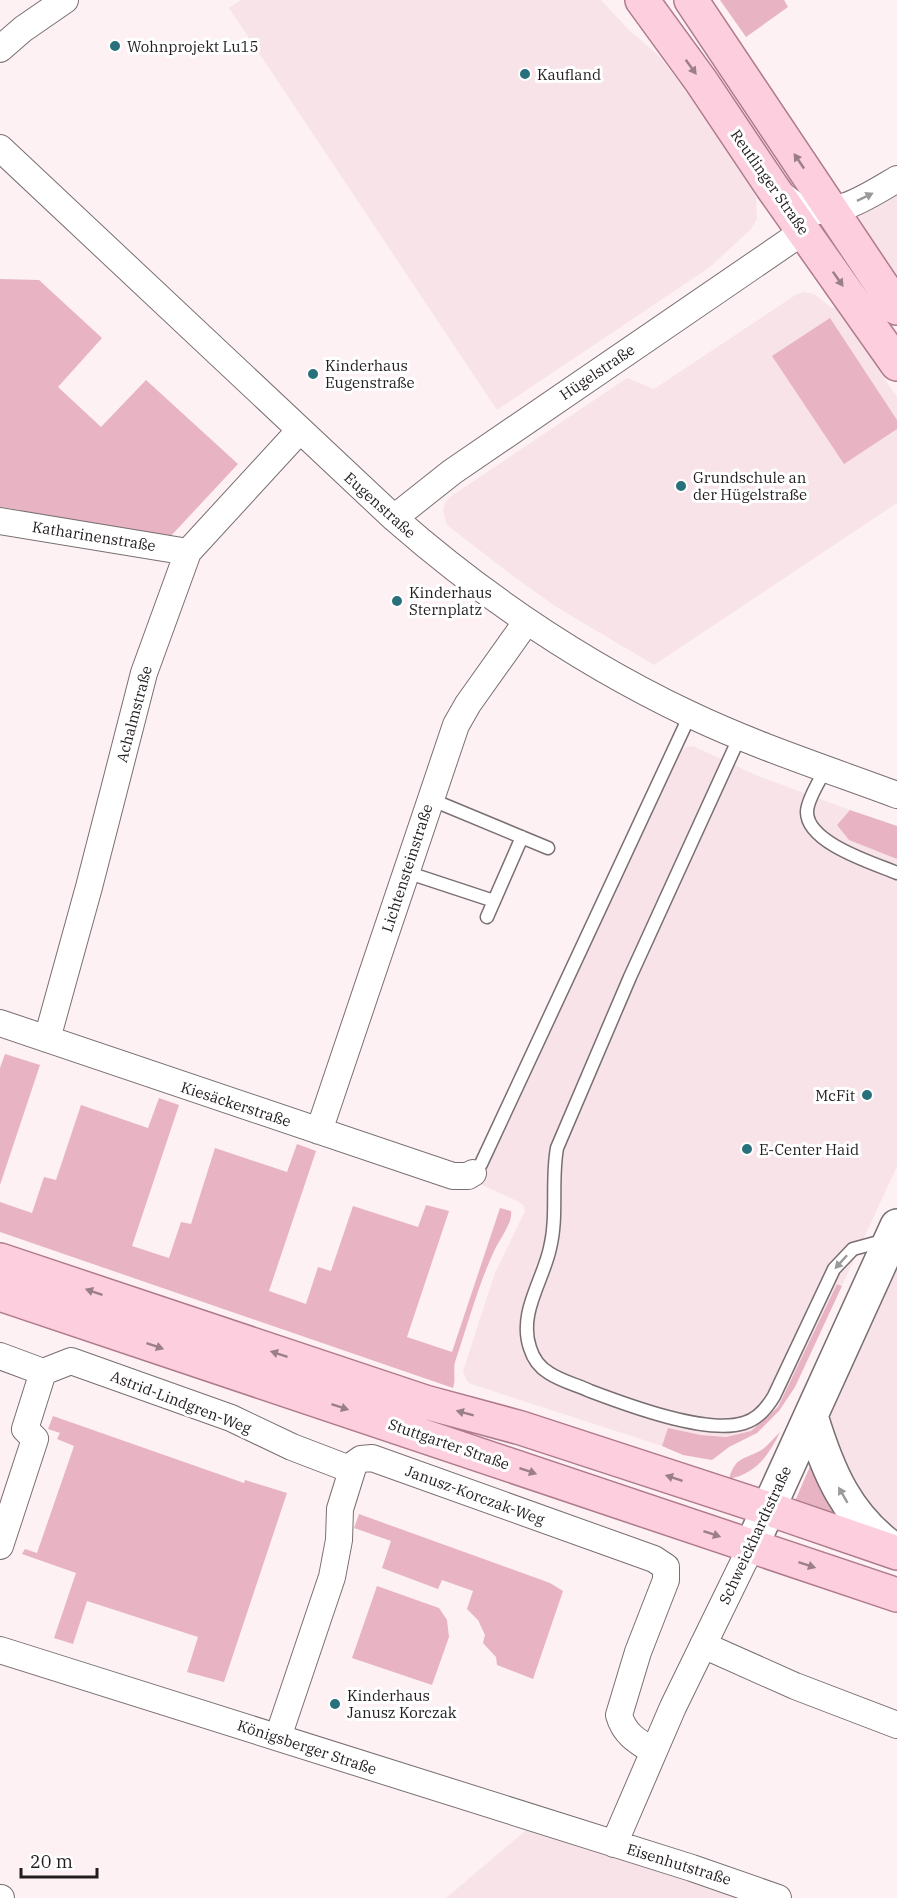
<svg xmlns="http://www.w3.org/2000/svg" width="897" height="1898" viewBox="0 0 897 1898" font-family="'IBM Plex Serif',serif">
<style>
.built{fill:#f7e3e8}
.green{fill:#e8b3c3}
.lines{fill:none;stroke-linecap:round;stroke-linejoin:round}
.service-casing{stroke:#796f72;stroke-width:15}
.minor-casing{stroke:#796f72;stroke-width:28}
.secondary-casing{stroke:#796f72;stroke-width:36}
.primary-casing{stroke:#af7b8c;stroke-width:36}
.service{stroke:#fff;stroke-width:12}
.minor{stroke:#fff;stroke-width:26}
.secondary{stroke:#fff;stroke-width:33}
.primary{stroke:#fdcedd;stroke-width:33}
.oneway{fill:#9a7e88}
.oneway2{fill:#9c999a}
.poi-dot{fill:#28707c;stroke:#fff;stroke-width:2}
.labels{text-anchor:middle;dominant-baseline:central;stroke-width:6;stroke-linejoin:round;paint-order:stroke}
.poi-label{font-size:15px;fill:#221d1f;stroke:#fff;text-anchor:start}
.street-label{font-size:15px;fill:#221d1f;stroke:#fff}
</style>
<rect width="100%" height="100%" fill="#fdf1f4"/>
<path class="built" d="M 241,0 L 601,0 L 628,29 L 659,56 L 692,99 L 748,179 L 756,197 L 757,219 L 751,229 L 710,267 L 497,410 L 229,8 Z
M 897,179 L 897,306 L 838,208 Z
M 804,292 L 814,294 L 832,308 L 835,307 L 897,397 L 897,503 L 654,665 L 555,606 L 513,576 L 447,525 L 443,510 L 445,503 L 450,497 L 627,378 L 654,389 L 797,294 Z
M 693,746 L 758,776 L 850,810 L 837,825 L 849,840 L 897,859 L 897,1166 L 842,1286 L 837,1284 L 778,1407 L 751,1431 L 726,1437 L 701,1435 L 668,1428 L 662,1446 L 471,1384 L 467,1381 L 463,1371 L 495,1273 L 525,1211 L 523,1205 L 517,1201 L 480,1184 L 680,752 L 686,747 Z
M 897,1265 L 897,1535 L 864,1511 L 824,1427 Z
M 538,1820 L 778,1898 L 446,1898 Z"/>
<path class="green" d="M 720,0 L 784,0 L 788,7 L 746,37 Z
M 0,279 L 39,280 L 102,338 L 58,387 L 101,427 L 146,380 L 238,464 L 168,539 L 20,517 L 21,510 L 0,507 Z
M 830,318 L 897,420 L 897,429 L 844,464 L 772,356 Z
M 850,810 L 897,826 L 897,859 L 849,840 L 837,825 Z
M 5,1054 L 40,1065 L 0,1185 L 0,1068 Z
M 159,1098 L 179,1105 L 132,1246 L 169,1258 L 181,1222 L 191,1224 L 215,1148 L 287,1172 L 297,1144 L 316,1151 L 269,1291 L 306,1304 L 318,1267 L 331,1271 L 353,1206 L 418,1227 L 426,1205 L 449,1211 L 407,1337 L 452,1352 L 500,1208 L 511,1211 C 513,1222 500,1239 495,1249 C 478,1285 468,1324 455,1362 C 453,1371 456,1379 453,1388 L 0,1232 L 0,1202 L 32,1213 L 44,1177 L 56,1180 L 81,1105 L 148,1128 Z
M 837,1284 L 842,1286 L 795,1387 L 779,1411 L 757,1433 L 729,1447 L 712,1460 L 683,1455 L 662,1446 L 668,1428 L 701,1435 L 726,1437 L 751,1431 L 778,1407 Z
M 53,1416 L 244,1483 L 245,1480 L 287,1493 L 224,1682 L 187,1672 L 198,1637 L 87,1601 L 73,1644 L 54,1638 L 76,1573 L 22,1554 L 25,1549 L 37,1553 L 74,1446 L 57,1439 L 60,1433 L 48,1429 Z
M 780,1432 C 769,1455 756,1474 729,1479 C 735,1456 745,1460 763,1449 C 769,1444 775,1437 780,1432 Z
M 814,1457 L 840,1519 L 795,1501 Z
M 359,1514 L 550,1583 L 563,1591 L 533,1679 L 497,1665 L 496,1657 L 483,1643 L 485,1635 L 478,1620 L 467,1609 L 473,1591 L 442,1580 L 438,1589 L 382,1568 L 391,1541 L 354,1528 Z
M 377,1586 L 439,1608 L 447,1620 L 449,1637 L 432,1685 L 352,1658 Z"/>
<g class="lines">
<defs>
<path id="service" d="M 740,736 L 630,977 L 557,1148 C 551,1181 558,1215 550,1248 C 543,1281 518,1313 530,1348 C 533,1358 539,1367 549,1373 C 561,1381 577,1385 590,1391 C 627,1405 707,1435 744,1423 C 758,1419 767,1408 774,1396 L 834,1269 L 853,1249 L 886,1240
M 826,769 C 820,779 807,801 807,812 C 807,843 873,863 897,873
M 430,799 L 548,848
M 406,872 L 494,901
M 487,917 L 522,837
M 473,1173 L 481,1164 L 690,715"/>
<path id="minor" d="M 0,49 L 23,29 L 65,0
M 0,148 L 394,518 C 483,596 582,663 689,714 C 756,746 827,769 897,795
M 778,192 C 785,197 793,205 801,208 C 834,220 870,195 897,179
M 394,518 L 452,472 L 804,231
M 0,521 L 188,552
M 0,1023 L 453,1176 L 468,1176 L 473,1173
M 47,1039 L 89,887 L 144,673 L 188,552 L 300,430
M 319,1131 L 456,725 L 468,704 L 527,621
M 0,1356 L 43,1372 L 71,1361 L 231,1418 L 292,1447 L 352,1470
M 0,1546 L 35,1439 L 25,1429 L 43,1372
M 703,1645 L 795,1686 L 897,1725
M 0,1650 L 692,1868 L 778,1898
M 278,1737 L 332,1577 L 339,1540 L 340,1509 L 354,1464 L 361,1459 L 372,1458 L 654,1559 L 666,1567 L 666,1580 L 638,1652 L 619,1715 C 624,1734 638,1742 653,1751
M 614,1844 L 673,1707 L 751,1547
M 0,1898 L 1,1898"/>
<path id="secondary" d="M 811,1416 C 828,1472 847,1518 897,1552
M 751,1547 L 897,1226"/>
<path id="primary" d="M 642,0 L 701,81 L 772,187 L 897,364
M 691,0 L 897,308
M 0,1260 L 425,1402 L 521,1428 L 769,1509 L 897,1553
M 0,1294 L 897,1595"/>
</defs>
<use href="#service" class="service-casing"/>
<use href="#minor" class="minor-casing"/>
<use href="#secondary" class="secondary-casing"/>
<use href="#primary" class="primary-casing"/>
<use href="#service" class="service"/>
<use href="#minor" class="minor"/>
<use href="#secondary" class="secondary"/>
<use href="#primary" class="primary"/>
</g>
<defs><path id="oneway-solid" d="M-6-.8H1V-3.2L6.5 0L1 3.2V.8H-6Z" transform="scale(1.5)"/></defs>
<g class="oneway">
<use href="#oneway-solid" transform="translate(691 67) rotate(54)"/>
<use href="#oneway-solid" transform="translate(799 161) rotate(-124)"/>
<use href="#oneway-solid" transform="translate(838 279) rotate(55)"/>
<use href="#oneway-solid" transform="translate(94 1292) rotate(-161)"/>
<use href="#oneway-solid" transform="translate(155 1346) rotate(19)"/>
<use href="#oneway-solid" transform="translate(279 1354) rotate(-162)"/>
<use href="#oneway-solid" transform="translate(340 1407) rotate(18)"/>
<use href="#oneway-solid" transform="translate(465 1413) rotate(-165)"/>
<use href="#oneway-solid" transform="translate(528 1471) rotate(19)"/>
<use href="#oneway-solid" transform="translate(674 1478) rotate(-162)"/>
<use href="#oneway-solid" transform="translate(712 1534) rotate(18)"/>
<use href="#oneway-solid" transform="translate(807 1565) rotate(18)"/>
</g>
<g class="oneway2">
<use href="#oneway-solid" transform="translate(865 197) rotate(-26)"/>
<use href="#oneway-solid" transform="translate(841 1262) rotate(132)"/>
<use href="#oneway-solid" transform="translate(843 1495) rotate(-120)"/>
</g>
<g class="poi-dot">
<circle cx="115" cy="46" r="6"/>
<circle cx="525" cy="74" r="6"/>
<circle cx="313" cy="374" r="6"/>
<circle cx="681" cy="486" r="6"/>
<circle cx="397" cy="601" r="6"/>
<circle cx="867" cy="1095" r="6"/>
<circle cx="747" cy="1149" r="6"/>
<circle cx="335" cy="1704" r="6"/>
</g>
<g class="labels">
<g class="poi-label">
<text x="127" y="46">Wohnprojekt Lu15</text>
<text x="537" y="74">Kaufland</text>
<text x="325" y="365">Kinderhaus<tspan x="325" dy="17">Eugenstraße</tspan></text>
<text x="693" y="477">Grundschule an<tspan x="693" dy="17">der Hügelstraße</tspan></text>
<text x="409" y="592">Kinderhaus<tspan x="409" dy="17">Sternplatz</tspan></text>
<text x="855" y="1095" text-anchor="end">McFit</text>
<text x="759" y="1149">E-Center Haid</text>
<text x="347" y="1695">Kinderhaus<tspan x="347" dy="17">Janusz Korczak</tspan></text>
</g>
<g class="street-label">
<text transform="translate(770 182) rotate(55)">Reutlinger Straße</text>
<text transform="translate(597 372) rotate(-34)">Hügelstraße</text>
<text transform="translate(380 505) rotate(42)">Eugenstraße</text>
<text transform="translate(94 536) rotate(9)">Katharinenstraße</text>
<text transform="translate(134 714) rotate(-75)">Achalmstraße</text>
<text transform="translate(407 868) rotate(-72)">Lichtensteinstraße</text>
<text transform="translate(236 1104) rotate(18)">Kiesäckerstraße</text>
<text transform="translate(181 1402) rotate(21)">Astrid-Lindgren-Weg</text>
<text transform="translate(449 1444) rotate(19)">Stuttgarter Straße</text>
<text transform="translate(475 1495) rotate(20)">Janusz-Korczak-Weg</text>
<text transform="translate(755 1535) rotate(-65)">Schweickhardtstraße</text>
<text transform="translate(307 1747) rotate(18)">Königsberger Straße</text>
<text transform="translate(679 1864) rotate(17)">Eisenhutstraße</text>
</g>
</g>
<path d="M21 1868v9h76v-9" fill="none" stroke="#221d1f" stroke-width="3"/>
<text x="30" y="1868" font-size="18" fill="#221d1f" stroke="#ffffff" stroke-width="4.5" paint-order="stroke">20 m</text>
</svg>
